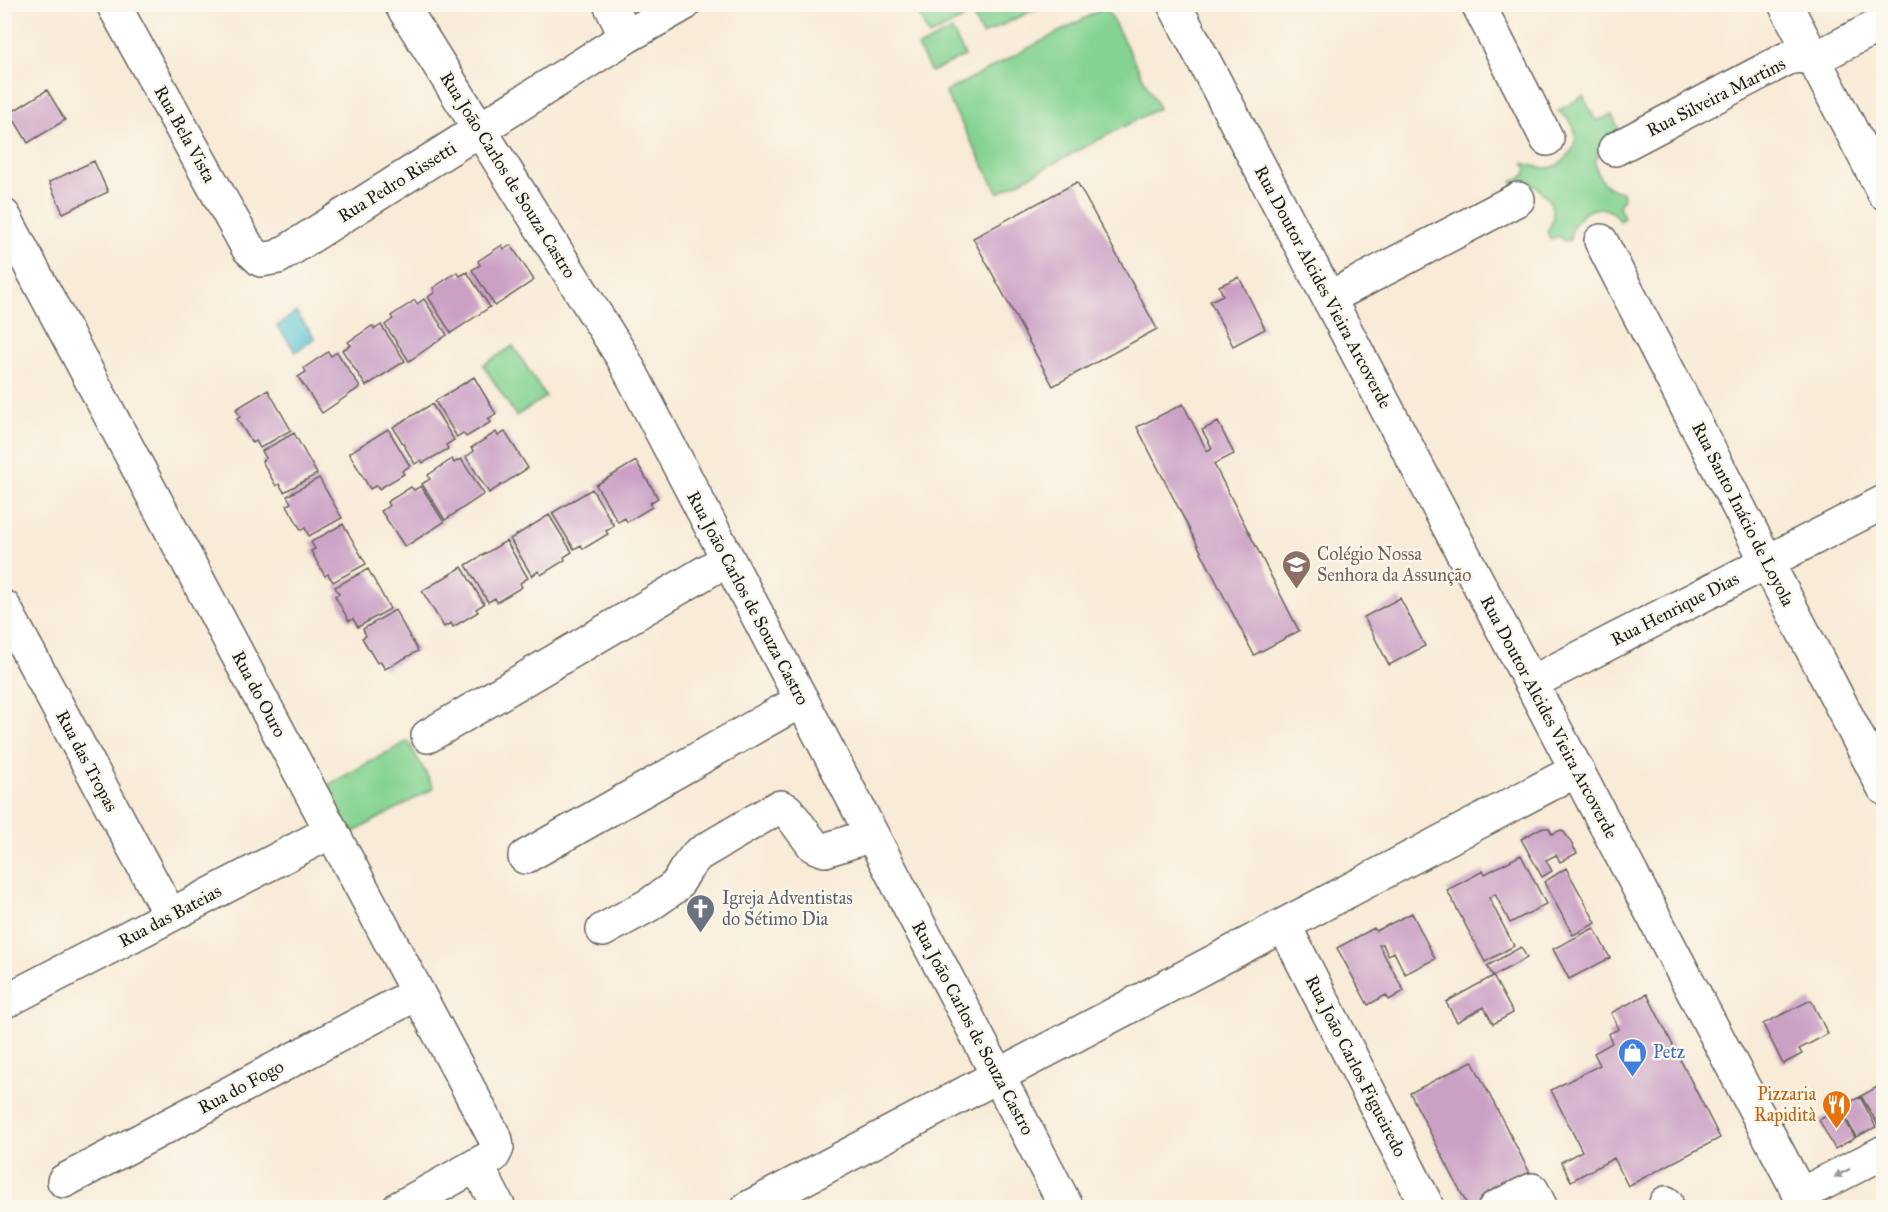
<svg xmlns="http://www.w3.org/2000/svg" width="1888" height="1212" viewBox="0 0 1888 1212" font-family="'IM FELL Great Primer',serif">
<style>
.green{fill:#84d392;stroke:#507857;stroke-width:1.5}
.water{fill:#58c2d4;stroke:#3a6f78;stroke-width:1.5}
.building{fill:#caa0c5}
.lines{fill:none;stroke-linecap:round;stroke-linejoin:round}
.minor-casing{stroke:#69645d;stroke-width:36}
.minor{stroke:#fff;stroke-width:33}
.oneway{fill:#999}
.labels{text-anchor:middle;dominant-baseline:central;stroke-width:4.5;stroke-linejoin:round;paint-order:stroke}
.street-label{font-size:18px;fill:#1c1c1c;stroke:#fbf7ec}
.education-label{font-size:18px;fill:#785e54;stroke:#fbf7ec;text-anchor:start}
.worship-label{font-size:18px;fill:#5b616d;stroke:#fbf7ec;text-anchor:start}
.shop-label{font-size:18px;fill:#366cbe;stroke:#fbf7ec;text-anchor:start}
.food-label{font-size:18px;fill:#c56008;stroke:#fbf7ec;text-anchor:end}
</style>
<rect width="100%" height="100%" fill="#fbf7ec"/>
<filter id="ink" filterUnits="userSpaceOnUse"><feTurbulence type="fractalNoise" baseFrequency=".0167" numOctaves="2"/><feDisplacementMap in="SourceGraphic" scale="12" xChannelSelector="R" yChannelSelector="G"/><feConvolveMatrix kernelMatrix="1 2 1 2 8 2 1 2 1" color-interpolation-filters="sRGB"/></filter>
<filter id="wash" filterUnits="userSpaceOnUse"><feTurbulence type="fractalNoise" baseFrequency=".008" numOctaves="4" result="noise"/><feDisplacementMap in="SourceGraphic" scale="24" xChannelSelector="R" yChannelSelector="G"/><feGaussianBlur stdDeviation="1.35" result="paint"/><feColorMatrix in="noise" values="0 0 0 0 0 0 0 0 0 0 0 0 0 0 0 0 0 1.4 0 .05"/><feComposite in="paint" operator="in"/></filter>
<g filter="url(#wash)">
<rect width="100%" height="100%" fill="#f8ebd7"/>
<path class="green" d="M 929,4 L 956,5 L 963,19 L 929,36 L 917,10 Z
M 968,5 L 1044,5 L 982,35 Z
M 1106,7 L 1159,108 L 998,193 L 945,92 Z
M 952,30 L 965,56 L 931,72 L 918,47 Z
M 1583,96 L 1596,121 L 1612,115 L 1619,130 L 1603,141 L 1595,162 C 1598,179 1604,189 1622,192 L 1624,197 L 1619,206 L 1624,218 L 1620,221 C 1604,195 1571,213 1570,240 L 1565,241 L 1558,236 L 1550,240 L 1547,231 C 1560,214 1550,195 1533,185 L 1516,188 L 1512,182 L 1524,176 L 1527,169 L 1524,163 C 1531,165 1539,168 1547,168 C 1566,166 1583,142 1572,124 C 1569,119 1563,115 1558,111 Z
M 513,346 L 546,397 L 516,416 L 483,365 Z
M 408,741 L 434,788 L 352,833 L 326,786 Z"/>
<path class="water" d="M 296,312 L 315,338 L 296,352 L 277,326 Z"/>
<g id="blocks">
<path class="building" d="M 47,90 L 65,120 L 28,143 L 10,113 Z
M 94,161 L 108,192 L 63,213 L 49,182 Z
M 1077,182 L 1157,329 L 1053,386 L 973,238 Z
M 502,245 L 504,249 L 511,245 L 534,280 L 495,306 L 472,270 L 480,265 L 478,261 Z
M 457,272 L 460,276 L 467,272 L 490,307 L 451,333 L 428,297 L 435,292 L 433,288 Z
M 1239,277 L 1265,329 L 1233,346 L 1210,301 L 1223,295 L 1219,286 Z
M 424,299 L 447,335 L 409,361 L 385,325 L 393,319 L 391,316 L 415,300 L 417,304 Z
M 381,325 L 405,361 L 366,386 L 342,350 L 351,345 L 348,342 L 372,326 L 375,329 Z
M 328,352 L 331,356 L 337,352 L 360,387 L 322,413 L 298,377 L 306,372 L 304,368 Z
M 474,377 L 496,414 L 488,419 L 491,422 L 466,437 L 463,433 L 457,437 L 435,401 Z
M 268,390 L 291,430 L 260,448 L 256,441 L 252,443 L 237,419 L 240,417 L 236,409 Z
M 432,404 L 454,440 L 446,445 L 448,449 L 423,463 L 421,460 L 415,464 L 393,427 Z
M 1183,404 L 1207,451 L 1212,448 L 1202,430 L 1218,422 L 1234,454 L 1214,464 L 1299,631 L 1254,655 L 1137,427 Z
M 388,429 L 410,466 L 402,471 L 404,474 L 379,489 L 377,485 L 370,489 L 349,453 Z
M 496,432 L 498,436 L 505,432 L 528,468 L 489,493 L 466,457 L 474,451 L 471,448 Z
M 294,433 L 317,474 L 284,492 L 279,484 L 276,486 L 262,461 L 266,458 L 262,451 Z
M 452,459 L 454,463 L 461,459 L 484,494 L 445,520 L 422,484 L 430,479 L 428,475 Z
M 636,461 L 658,498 L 650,503 L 652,507 L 627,522 L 625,518 L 618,522 L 596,485 Z
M 319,478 L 342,518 L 309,536 L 305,528 L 301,530 L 287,505 L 291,503 L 287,496 Z
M 421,486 L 444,522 L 405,547 L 381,511 L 389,506 L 387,502 L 411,487 L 414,490 Z
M 592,489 L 614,526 L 606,531 L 608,534 L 583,549 L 581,545 L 574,549 L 552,513 Z
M 549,515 L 572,552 L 564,557 L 565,560 L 541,575 L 538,571 L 532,576 L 510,539 Z
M 343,524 L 366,564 L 333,582 L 328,574 L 325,576 L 311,551 L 315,549 L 311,542 Z
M 506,541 L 528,578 L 520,583 L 522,587 L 497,602 L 495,598 L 488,602 L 466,565 Z
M 462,567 L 484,604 L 476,609 L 478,612 L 453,627 L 451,623 L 444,627 L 422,591 Z
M 368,569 L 390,609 L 358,627 L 353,619 L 349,621 L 335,596 L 339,594 L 335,587 Z
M 1400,598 L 1425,646 L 1389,665 L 1364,617 Z
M 395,610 L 418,651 L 385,669 L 380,661 L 377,663 L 362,638 L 366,636 L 363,629 Z
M 1541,828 L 1549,828 L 1552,834 L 1561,830 L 1565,833 L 1577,853 L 1560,862 L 1556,855 L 1546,860 L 1552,871 L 1542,877 L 1521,839 Z
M 1521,855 L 1546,904 L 1510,923 L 1495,894 L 1489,898 L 1514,946 L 1485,962 L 1447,890 L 1483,871 L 1485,874 Z
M 1566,868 L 1596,923 L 1573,935 L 1544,882 Z
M 1412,913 L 1435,959 L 1405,974 L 1394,952 L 1388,955 L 1383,944 L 1379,945 L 1404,991 L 1389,1000 L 1386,995 L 1368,1005 L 1337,948 L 1374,928 L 1376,931 Z
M 1594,928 L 1610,958 L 1569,979 L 1553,949 Z
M 1521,947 L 1527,958 L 1493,976 L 1487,966 Z
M 1493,976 L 1513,1013 L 1493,1024 L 1484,1007 L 1457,1022 L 1446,1002 Z
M 1647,994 L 1720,1138 L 1628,1186 L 1614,1158 L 1571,1181 L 1561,1162 L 1582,1151 L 1551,1090 L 1600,1065 L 1594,1053 L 1612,1043 L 1608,1034 L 1619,1029 L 1611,1013 Z
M 1811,1000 L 1828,1034 L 1799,1049 L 1802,1054 L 1783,1064 L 1763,1024 Z
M 1472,1061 L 1532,1177 L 1474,1208 L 1469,1208 L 1410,1093 Z
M 1884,1083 L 1884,1122 L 1878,1125 L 1861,1096 Z
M 1860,1097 L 1876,1127 L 1856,1137 L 1840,1107 Z
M 1839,1109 L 1855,1138 L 1835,1149 L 1819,1120 Z"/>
</g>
</g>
<g filter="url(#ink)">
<use href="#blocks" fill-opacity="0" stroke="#69645d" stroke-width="1.5"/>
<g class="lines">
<defs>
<path id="minor" d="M 113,4 L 248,248 L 261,260 L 278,257 L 626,37 L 684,4
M 401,4 L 623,358 L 1067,1208
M 610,4 L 626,37
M 1174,4 L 1807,1208
M 1478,4 L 1547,139
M 1785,4 L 1884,193
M 1615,149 L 1788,58 L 1799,56 L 1814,59 L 1884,23
M 4,216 L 496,1140 L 497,1148 L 493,1156 L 399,1208
M 1601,241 L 1884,788
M 1329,298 L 1518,199
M 4,607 L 170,915
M 1531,683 L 1884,502
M 428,736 L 728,559
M 525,857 L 802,700
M 1284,925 L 1428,1208
M 603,930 L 649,905 L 676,886 L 686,869 L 697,855 L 777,808 L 781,807 L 787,810 L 814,846 L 825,850 L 872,835
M 4,992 L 8,1000 L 332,831
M 477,1166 L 499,1208
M 64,1181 L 418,993
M 1800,1195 L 1884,1152
M 1666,1203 L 1667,1208
M 748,1208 L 1577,770
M 1495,1208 L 1532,1190 L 1541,1208"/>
</defs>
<use href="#minor" class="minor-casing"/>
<use href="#minor" class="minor"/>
</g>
<defs><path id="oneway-solid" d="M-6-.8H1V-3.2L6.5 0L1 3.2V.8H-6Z" transform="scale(1.5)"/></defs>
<use class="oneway" href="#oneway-solid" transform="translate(1842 1173) rotate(153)"/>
</g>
<defs>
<symbol id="school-pin" viewBox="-11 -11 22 30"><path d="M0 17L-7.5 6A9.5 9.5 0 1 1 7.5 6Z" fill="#8d6e63" stroke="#fbf7ec"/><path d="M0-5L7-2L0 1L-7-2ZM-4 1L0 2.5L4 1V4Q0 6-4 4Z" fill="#fff"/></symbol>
<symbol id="church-pin" viewBox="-11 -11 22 30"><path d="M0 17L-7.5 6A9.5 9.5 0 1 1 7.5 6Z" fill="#6b7280" stroke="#fbf7ec"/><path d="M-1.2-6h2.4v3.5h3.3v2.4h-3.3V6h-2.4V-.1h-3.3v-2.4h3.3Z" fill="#fff"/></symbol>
<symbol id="shop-pin" viewBox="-11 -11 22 30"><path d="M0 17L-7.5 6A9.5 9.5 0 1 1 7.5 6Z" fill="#3f7fe0" stroke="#fbf7ec"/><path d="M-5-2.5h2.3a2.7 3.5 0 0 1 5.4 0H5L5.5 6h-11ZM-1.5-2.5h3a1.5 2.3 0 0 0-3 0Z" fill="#fff"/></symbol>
<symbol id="restaurant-pin" viewBox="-11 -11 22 30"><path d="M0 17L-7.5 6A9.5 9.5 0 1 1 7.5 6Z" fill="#e8710a" stroke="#fbf7ec"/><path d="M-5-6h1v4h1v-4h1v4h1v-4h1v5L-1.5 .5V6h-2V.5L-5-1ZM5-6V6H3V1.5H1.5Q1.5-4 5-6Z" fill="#fff"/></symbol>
</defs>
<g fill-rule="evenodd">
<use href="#school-pin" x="1280" y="548" width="33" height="45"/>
<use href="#church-pin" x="684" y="892" width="33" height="45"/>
<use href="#shop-pin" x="1616" y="1036" width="33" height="45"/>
<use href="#restaurant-pin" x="1820" y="1088" width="33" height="45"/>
</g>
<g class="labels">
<g class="street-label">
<text transform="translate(1716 97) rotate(-27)">Rua Silveira Martins</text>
<text transform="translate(185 134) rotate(61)">Rua Bela Vista</text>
<text transform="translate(508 175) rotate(58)">Rua João Carlos de Souza Castro</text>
<text transform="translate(397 182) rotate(-32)">Rua Pedro Rissetti</text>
<text transform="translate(1323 287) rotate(62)">Rua Doutor Alcides Vieira Arcoverde</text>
<text transform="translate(1743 514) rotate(63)">Rua Santo Inácio de Loyola</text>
<text transform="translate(748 598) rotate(62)">Rua João Carlos de Souza Castro</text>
<text transform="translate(1675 609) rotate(-27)">Rua Henrique Dias</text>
<text transform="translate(259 694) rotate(62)">Rua do Ouro</text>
<text transform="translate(1549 717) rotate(62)">Rua Doutor Alcides Vieira Arcoverde</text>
<text transform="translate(87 761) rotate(62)">Rua das Tropas</text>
<text transform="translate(170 916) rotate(-28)">Rua das Bateias</text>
<text transform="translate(973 1028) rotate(62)">Rua João Carlos de Souza Castro</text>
<text transform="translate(1356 1066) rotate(63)">Rua João Carlos Figueiredo</text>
<text transform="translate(241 1087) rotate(-28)">Rua do Fogo</text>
</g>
<g class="education-label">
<text x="1317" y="554">Colégio Nossa<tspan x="1317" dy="21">Senhora da Assunção</tspan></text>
</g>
<g class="worship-label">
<text x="722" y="898">Igreja Adventistas<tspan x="722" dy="21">do Sétimo Dia</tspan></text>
</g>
<g class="shop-label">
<text x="1653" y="1052">Petz</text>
</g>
<g class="food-label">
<text x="1816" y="1094">Pizzaria<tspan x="1816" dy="21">Rapidità</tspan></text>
</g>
</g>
<rect width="1888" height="1212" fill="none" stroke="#fbf7ec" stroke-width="24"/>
</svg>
